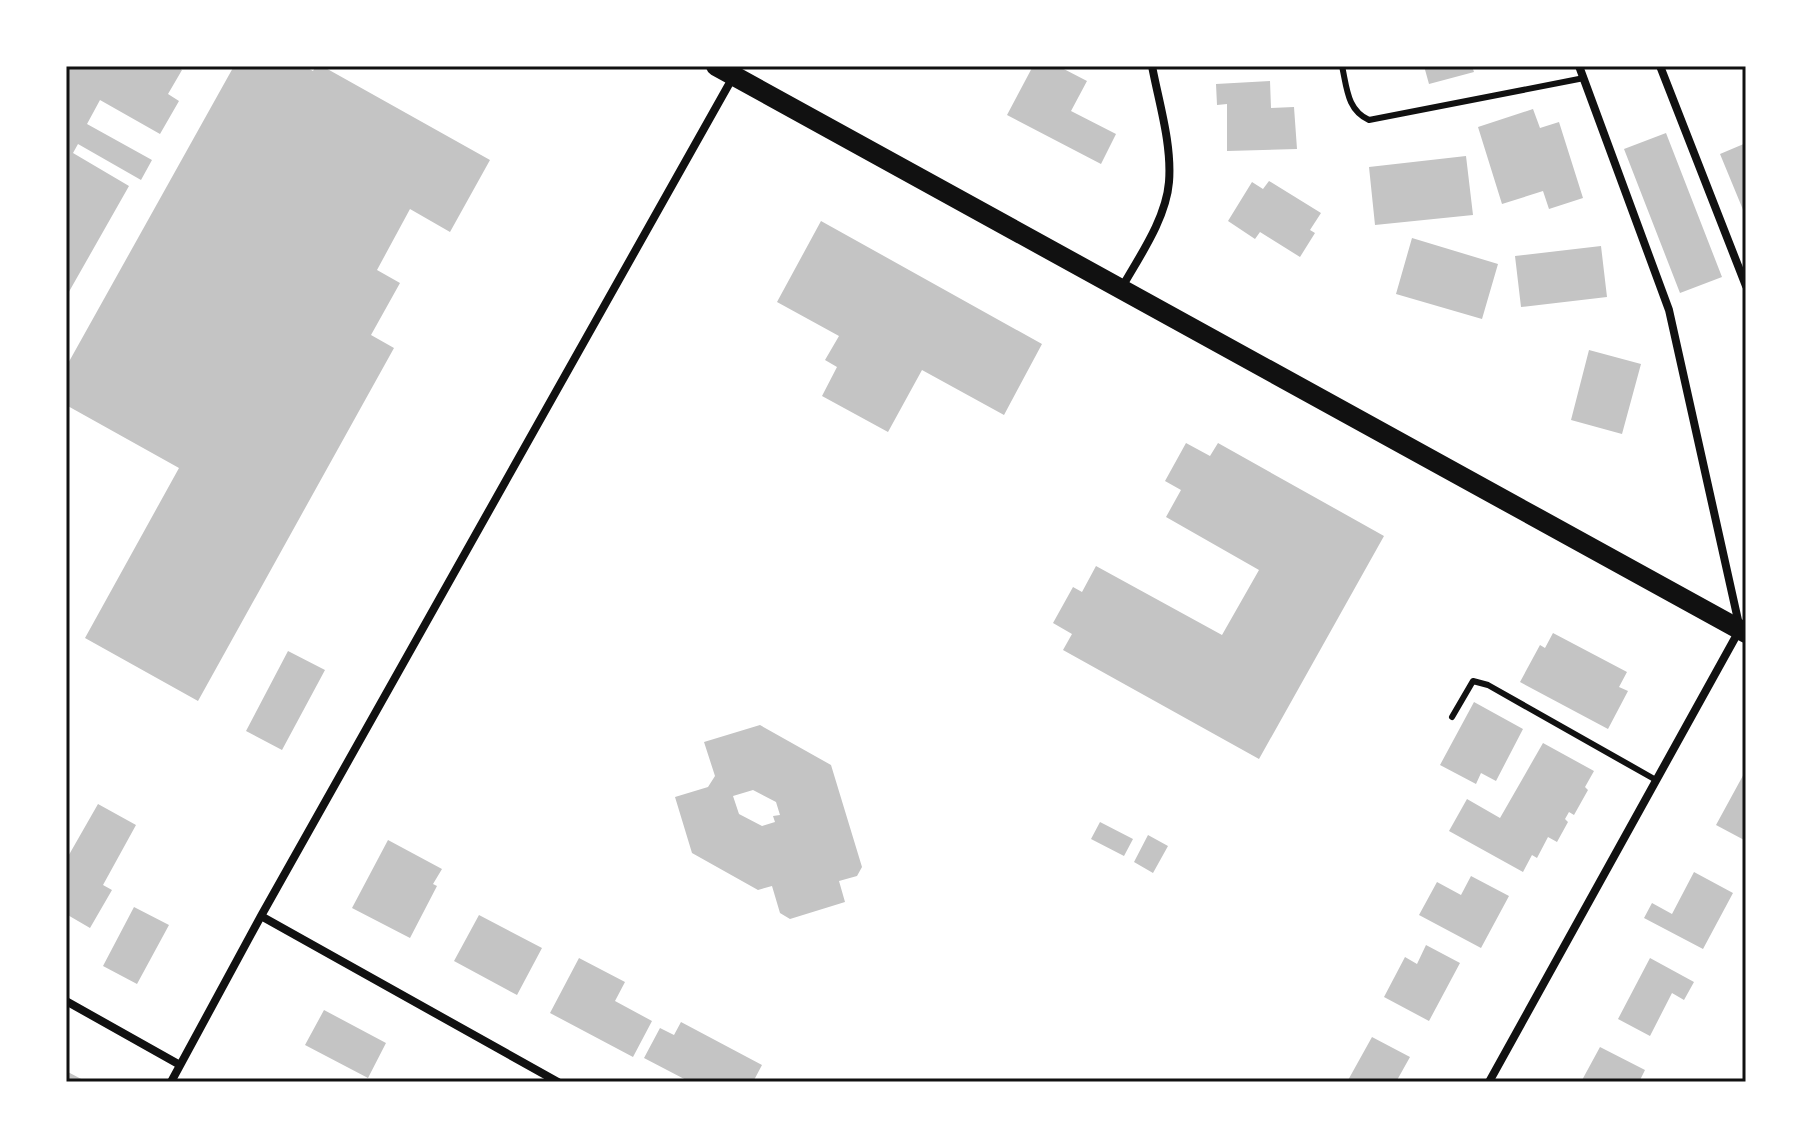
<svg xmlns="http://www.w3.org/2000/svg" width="1812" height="1148" viewBox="0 0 1812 1148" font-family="Figtree,sans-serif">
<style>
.building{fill:#c4c4c4;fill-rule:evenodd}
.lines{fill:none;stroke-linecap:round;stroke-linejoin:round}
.service{stroke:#111;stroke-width:6}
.minor{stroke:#111;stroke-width:8}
.primary{stroke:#111;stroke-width:20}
.neatline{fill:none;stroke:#111;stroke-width:3}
</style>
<rect width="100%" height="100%" fill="#fff"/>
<path class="building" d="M 66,66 L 176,66 L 182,70 L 168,94 L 179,101 L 160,134 L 100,100 L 87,124 L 152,160 L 141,180 L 78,144 L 73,153 L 129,186 L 66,297 Z
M 234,66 L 304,66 L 313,71 L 316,66 L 322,66 L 490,160 L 450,232 L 410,209 L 377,270 L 400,283 L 371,335 L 394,348 L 198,701 L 85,638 L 179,468 L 66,405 L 66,367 Z
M 1033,66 L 1058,66 L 1087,81 L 1071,111 L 1116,134 L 1101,164 L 1007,115 Z
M 1424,66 L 1472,66 L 1474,72 L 1429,84 Z
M 1270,81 L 1271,108 L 1294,107 L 1297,149 L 1227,151 L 1227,104 L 1217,105 L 1216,84 Z
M 1533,109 L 1540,128 L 1559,122 L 1583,198 L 1549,209 L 1543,191 L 1502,204 L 1478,127 Z
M 1666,133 L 1722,277 L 1680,293 L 1624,149 Z
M 1746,143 L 1746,217 L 1720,154 Z
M 1466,156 L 1473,215 L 1375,225 L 1369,167 Z
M 1269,181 L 1321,213 L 1310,230 L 1315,233 L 1300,257 L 1260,232 L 1255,239 L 1228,221 L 1252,182 L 1263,189 Z
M 821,221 L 1042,344 L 1004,415 L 922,370 L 888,432 L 822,396 L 837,367 L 825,360 L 839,336 L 777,302 Z
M 1412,238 L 1498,264 L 1482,319 L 1396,294 Z
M 1601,246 L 1607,297 L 1521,307 L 1515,256 Z
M 1589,350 L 1641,364 L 1622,434 L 1571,420 Z
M 1186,443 L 1210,456 L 1218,443 L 1384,536 L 1259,759 L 1063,650 L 1072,634 L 1053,623 L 1073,587 L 1082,592 L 1096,566 L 1222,635 L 1259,570 L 1166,517 L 1181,490 L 1165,481 Z
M 1553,633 L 1627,672 L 1619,687 L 1628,691 L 1608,729 L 1520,682 L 1540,645 L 1545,648 Z
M 288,651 L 325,670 L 282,750 L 246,731 Z
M 1474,702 L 1523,729 L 1496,781 L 1481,773 L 1476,784 L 1440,765 Z
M 760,725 L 831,765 L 862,867 L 857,876 L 839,881 L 845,902 L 790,919 L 780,913 L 772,886 L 758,890 L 692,853 L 675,797 L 708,787 L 715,776 L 704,742 ZM 753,790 L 776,802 L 780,815 L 773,816 L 775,822 L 762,826 L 739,814 L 733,796 Z
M 1543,743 L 1594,771 L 1585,787 L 1588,790 L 1574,815 L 1569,812 L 1565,819 L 1568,822 L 1557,842 L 1548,837 L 1537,858 L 1532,855 L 1523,872 L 1449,831 L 1467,799 L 1500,818 Z
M 1746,770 L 1746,841 L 1716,825 Z
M 98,804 L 136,825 L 103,885 L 112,890 L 90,928 L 66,914 L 66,860 Z
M 1100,822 L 1133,839 L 1124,856 L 1091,839 Z
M 1148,835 L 1168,846 L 1153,873 L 1134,862 Z
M 388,840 L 442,869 L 433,884 L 437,886 L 410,938 L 352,908 Z
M 1694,872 L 1733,893 L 1703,949 L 1644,918 L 1652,903 L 1672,914 Z
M 1471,876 L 1509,896 L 1481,948 L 1419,915 L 1437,882 L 1461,895 Z
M 134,907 L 169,925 L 137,984 L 103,966 Z
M 479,915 L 542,948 L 517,995 L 454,961 Z
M 1426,945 L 1460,963 L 1429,1021 L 1384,997 L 1405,957 L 1417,964 Z
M 579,958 L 625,982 L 615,1001 L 652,1021 L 633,1057 L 550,1013 Z
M 1650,958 L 1694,982 L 1684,1000 L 1672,993 L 1650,1036 L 1618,1019 Z
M 324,1010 L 386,1043 L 368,1078 L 305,1045 Z
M 681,1022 L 762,1065 L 753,1082 L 690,1082 L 644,1058 L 660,1028 L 674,1035 Z
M 1372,1037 L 1410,1057 L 1396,1082 L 1347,1082 Z
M 1600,1047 L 1645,1070 L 1639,1082 L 1581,1082 Z
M 66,1071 L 87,1082 L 66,1082 Z"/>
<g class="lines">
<path class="service" d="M 1342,66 C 1347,88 1347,110 1369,120 L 1584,78
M 1452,717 L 1473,681 L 1488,685 L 1656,780"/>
<path class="minor" d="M 1660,66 L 1746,286
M 1121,289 C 1139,257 1166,219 1169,182 C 1172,144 1159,103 1152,66
M 261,916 L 558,1082
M 66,1001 L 180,1065
M 171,1082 L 261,916 L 733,77
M 1489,1082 L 1740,629 L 1669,310 L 1579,66"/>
<path class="primary" d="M 716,66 L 1746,633"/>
</g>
<rect width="1812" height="1148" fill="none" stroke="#ffffff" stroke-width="136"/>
<rect x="68" y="68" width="1676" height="1012" class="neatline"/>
</svg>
